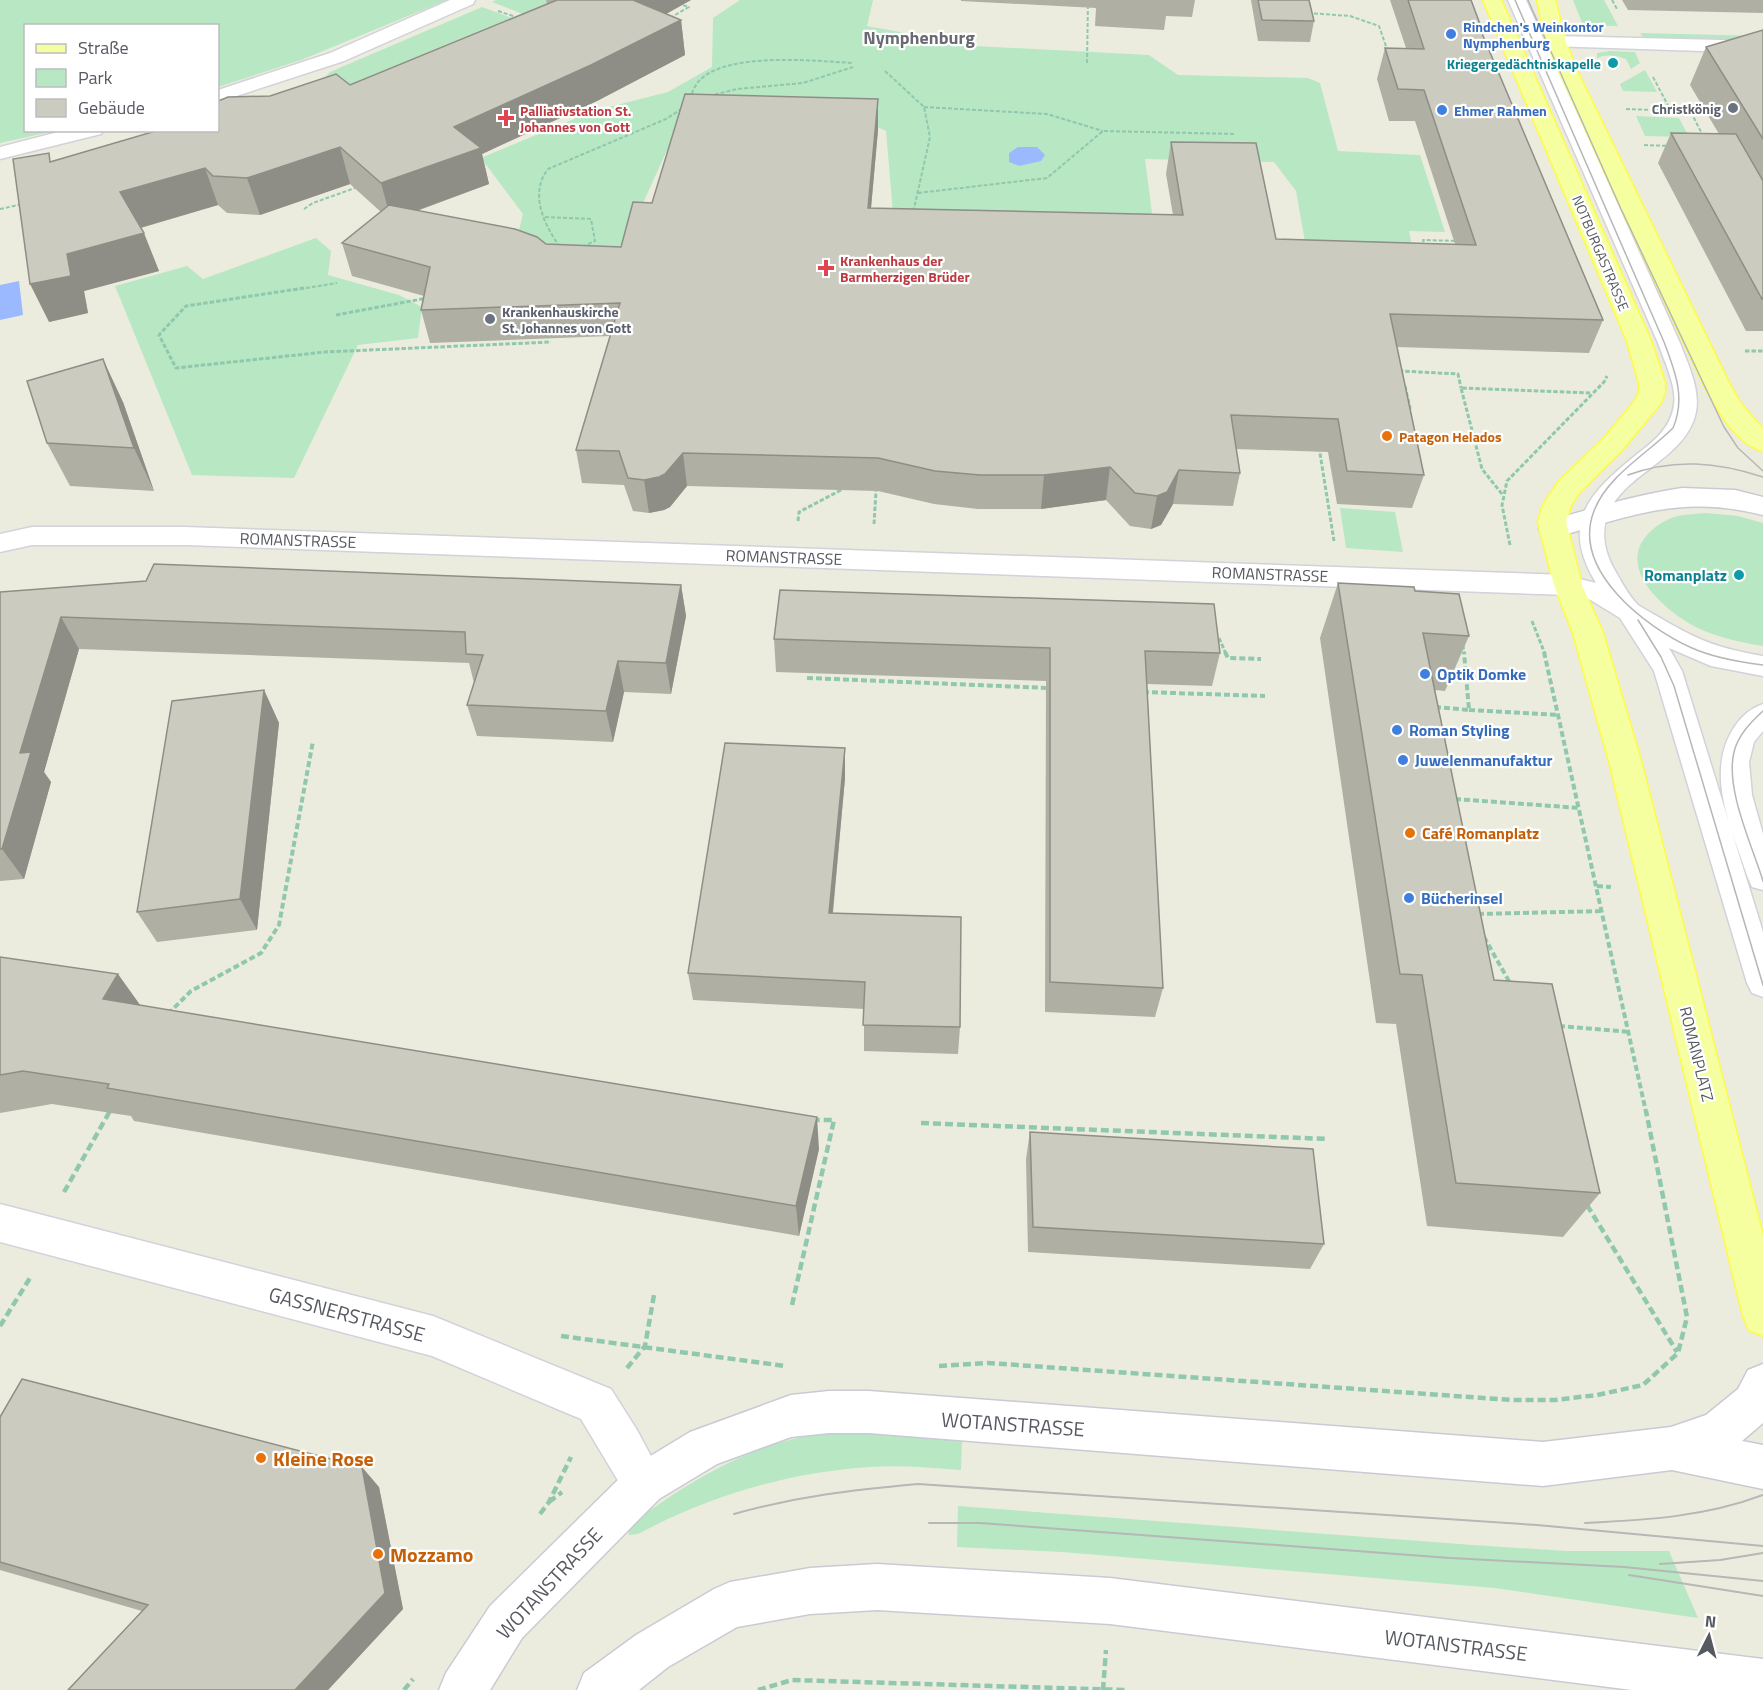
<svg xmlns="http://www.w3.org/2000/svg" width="1763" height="1690" viewBox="0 0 1763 1690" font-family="'Titillium Web',sans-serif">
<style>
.green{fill:#b7e7c3}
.water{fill:#9bb9ff}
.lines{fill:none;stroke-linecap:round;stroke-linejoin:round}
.lane-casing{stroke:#d1d2da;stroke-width:3}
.street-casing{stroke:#d1d2da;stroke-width:3}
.secondary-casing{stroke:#c9cad4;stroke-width:3}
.primary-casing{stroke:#fefb45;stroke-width:3}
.path-far3{stroke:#90c8ae;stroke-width:2;stroke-dasharray:4 2;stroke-linecap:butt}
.path-far2{stroke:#90c8ae;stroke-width:3;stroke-dasharray:4.5 2;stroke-linecap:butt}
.path-far1{stroke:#90c8ae;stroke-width:4;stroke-dasharray:6 3;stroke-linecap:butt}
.path{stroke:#90c8ae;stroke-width:4.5;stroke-dasharray:8 4;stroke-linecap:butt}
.lane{fill:#fff;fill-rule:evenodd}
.street{fill:#fff;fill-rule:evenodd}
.secondary{fill:#fff;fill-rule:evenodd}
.primary{fill:#f5ffa0;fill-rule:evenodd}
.tram-far1{stroke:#b6b7b7;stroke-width:1.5}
.tram{stroke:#b6b7b7;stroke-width:2}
.wall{fill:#afafa4}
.shaded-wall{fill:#8f8e86}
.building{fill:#cccbbf;stroke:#8f8e86;stroke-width:1.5}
.shop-dot{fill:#3f7fe0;stroke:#fff;stroke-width:2}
.culture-dot{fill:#0f9aa8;stroke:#fff;stroke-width:2}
.worship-dot{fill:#6b7280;stroke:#fff;stroke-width:2}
.health-dot{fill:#e0444e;stroke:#fff;stroke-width:2}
.food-dot{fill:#e8710a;stroke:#fff;stroke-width:2}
.labels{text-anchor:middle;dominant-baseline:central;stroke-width:4.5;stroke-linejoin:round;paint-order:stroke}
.far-shop-label{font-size:14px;font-weight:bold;fill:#366cbe;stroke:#fff;text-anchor:start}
.far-culture-label{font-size:14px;font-weight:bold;fill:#0d838f;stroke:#fff;text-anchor:end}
.far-worship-label{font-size:14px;font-weight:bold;fill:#5b616d;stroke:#fff;text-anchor:end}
.far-health-label{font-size:14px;font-weight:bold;fill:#be3a42;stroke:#fff;text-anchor:start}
.far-street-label{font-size:14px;fill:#575961;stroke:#fff}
.far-food-label{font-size:14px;font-weight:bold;fill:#c56008;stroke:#fff;text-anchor:start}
.street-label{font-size:16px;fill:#575961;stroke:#fff}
.culture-label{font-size:16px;font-weight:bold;fill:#0d838f;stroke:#fff;text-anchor:end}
.shop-label{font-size:16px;font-weight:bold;fill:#366cbe;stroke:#fff;text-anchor:start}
.food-label{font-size:16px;font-weight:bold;fill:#c56008;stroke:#fff;text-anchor:start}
.far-district-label{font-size:18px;font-weight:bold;fill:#686b73;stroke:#fff}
.near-street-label{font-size:20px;fill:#575961;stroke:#fff}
.near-food-label{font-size:20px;font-weight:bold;fill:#c56008;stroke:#fff;text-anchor:start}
</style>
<rect width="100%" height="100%" fill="#ececde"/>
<path class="green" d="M 0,0 L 447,0 L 301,60 L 218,87 L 218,26 L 26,26 L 26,130 L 54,131 L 0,143 Z
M 496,0 L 574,0 L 538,20 L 492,2 Z
M 740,0 L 873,0 L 867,26 L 976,46 L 1149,55 L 1178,75 L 1308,78 L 1320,83 L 1338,151 L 1420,155 L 1445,232 L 1409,231 L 1415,260 L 1305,242 L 1296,191 L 1274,162 L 1145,159 L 1154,229 L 893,213 L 886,131 L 843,112 L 673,137 L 628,236 L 607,262 L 558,270 L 518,234 L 523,214 L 481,158 L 593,111 L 668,92 L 712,67 L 713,18 Z
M 1573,0 L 1604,0 L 1618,26 L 1583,25 Z
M 482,7 L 529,24 L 350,97 L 323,79 L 330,72 Z
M 1640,33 L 1763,36 L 1763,40 L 1643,37 Z
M 1610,51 L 1635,52 L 1640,63 L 1631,69 L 1626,59 C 1618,56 1604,53 1597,59 L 1597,53 Z
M 1645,70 L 1657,92 L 1623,91 L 1620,84 Z
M 1636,116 L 1679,118 L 1689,137 L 1645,136 Z
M 316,238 L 331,251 L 328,275 L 399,295 L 422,307 L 418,338 L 358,345 L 294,478 L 192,475 L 115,286 L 187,266 L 203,279 Z
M 1340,508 L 1395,512 L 1403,552 L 1346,548 Z
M 1706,513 L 1738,516 L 1763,523 L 1763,646 C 1739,642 1714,637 1692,625 C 1664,609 1617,569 1647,535 C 1655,526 1666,519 1678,516 C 1687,514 1697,514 1706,513 Z
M 875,1432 L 962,1439 L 961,1470 C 931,1468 900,1465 870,1467 C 789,1472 709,1496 638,1534 L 629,1535 L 628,1529 L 631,1524 C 687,1483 743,1448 811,1435 C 832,1431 854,1433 875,1432 Z
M 958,1506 L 1473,1545 L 1567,1551 L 1669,1551 L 1698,1618 L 1495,1588 L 1062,1552 L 957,1547 Z"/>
<path class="water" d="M 1018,147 L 1037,147 L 1045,155 L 1041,161 L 1019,166 L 1009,162 L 1009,153 Z
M 19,281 L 23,315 L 0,320 L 0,285 Z"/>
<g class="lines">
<defs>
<path id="lane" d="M 1508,0 L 1526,0 L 1680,343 C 1689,367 1704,396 1693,422 C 1678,459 1631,473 1612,506 C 1600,526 1603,548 1613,567 C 1620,579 1628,595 1638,605 C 1645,610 1654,614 1662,619 C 1699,641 1721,649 1763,656 L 1763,676 L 1711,666 L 1669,648 L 1682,671 L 1763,932 L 1763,997 L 1752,993 L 1747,983 L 1654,671 L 1620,618 L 1589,599 L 1559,591 L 1555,585 L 1559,579 L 1568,576 L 1596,583 C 1560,523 1588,494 1636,455 C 1653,442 1671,428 1674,405 C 1677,386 1664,361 1658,343 Z
M 1763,704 L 1763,731 L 1754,742 L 1749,762 L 1752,795 L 1763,834 L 1763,890 L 1752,887 L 1748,878 C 1733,831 1703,773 1735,726 C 1742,716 1751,708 1763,704 Z"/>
<path id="street" d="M 450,0 L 475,0 L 473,4 L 344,61 L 218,102 L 218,90 L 330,53 Z
M 1556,36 L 1763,41 L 1763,53 L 1549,46 L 1546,42 L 1549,38 Z
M 66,130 L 104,130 L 101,134 L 0,159 L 0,147 Z
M 32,527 L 185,527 L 1568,575 L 1578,578 L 1582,585 L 1578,592 L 1568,595 L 185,545 L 32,545 L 0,552 L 0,534 Z
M 0,1204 L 433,1316 L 611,1389 L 637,1430 L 666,1484 L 659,1499 L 644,1506 L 629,1499 L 581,1419 L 432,1356 L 0,1242 Z"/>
<path id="secondary" d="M 1682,488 L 1735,490 L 1763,497 L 1763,515 C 1679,494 1632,516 1553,538 L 1543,535 L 1539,529 L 1543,523 C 1589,509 1635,495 1682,488 Z
M 1763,1364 L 1763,1423 L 1742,1441 L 1763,1445 L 1763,1489 L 1672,1470 L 1543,1486 L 869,1433 L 829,1433 L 791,1437 L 717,1464 L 659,1499 L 522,1638 L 490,1690 L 439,1690 L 446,1673 L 490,1606 L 629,1469 L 690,1432 L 791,1395 L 829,1391 L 869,1391 L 1543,1442 L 1671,1427 L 1706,1415 L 1738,1389 L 1748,1370 Z
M 877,1564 L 1110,1578 L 1763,1659 L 1763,1690 L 1632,1690 L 1110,1624 L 877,1610 L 810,1614 L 737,1627 L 668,1667 L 639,1690 L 577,1690 L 584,1673 L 636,1635 L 714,1589 L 730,1582 L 810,1568 Z"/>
<path id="primary" d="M 1483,0 L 1501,0 L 1651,341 L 1665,383 L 1665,393 L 1660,404 L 1623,449 L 1579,493 L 1571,505 L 1566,522 L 1582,585 L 1603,633 L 1641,761 L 1763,1236 L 1763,1336 L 1749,1330 L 1743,1316 L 1609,761 L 1573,633 L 1554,585 L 1538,522 L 1543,505 L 1559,481 L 1605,437 L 1635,401 L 1639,393 L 1639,383 L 1627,341 Z
M 1537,0 L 1555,0 L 1566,42 L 1577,71 L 1730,385 L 1741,404 L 1763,429 L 1763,451 C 1736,444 1716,408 1704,385 L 1557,71 L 1546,42 Z"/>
</defs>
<use href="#lane" class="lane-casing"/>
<use href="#street" class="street-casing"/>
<use href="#secondary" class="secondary-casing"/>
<use href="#primary" class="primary-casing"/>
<path class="path-far3" d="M 1612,0 L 1617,9
M 498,11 L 519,18
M 1308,13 L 1350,16 L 1379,26 L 1388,52
M 670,18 L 689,7 L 679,4
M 1087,63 L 1088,0
M 885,71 L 924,107 L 930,137 L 913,213
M 1653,77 L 1671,111
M 709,96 L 737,89 L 803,83 L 853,67
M 689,99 C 692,94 694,87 698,82 C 725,51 815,61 853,63
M 924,107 L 1047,114 L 1103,131
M 1626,109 L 1706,112
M 1691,112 L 1704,138
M 1644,145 L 1670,146
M 918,193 L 1047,178 L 1103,131 L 1236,134
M 0,209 L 23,204
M 304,209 L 313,203 L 355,188
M 545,217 L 591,219 L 595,241 L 580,248
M 560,247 C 544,225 529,193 548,169 L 666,119 L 683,108
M 1425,248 L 1423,240 L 1458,241
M 294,290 L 337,283"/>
<path class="path-far2" d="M 304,288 L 186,306 L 159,335 L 176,368 L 325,352 L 551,342
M 336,315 L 427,298
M 1745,351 L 1763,351
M 1402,373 L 1401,371 L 1458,374 L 1461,388
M 1405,386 L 1410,408 L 1408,413
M 1319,447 L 1334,541
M 1502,494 L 1482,469 L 1461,388 L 1590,393
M 798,521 L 799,512 L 841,490
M 874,524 L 876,491
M 1510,545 L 1502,505 L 1507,481 L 1604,382 L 1607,376
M 1532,621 L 1545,654
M 1219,638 L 1226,654
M 1463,645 L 1464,654"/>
<path class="path-far1" d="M 1225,652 L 1228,658 L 1261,659
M 1544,652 L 1646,1112
M 807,678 L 1049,688
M 1143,692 L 1265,696
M 1435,707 L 1469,710 L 1464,652
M 1469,710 L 1559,715
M 1455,799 L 1580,808
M 1597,886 L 1611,887
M 1478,914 L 1603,911
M 1484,937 L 1510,983
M 168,1014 L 191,991 L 261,953 L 279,925 L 313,741
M 1559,1026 L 1630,1032
M 109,1112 L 110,1110"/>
<path class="path" d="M 921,1123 L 1328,1139
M 64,1192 L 110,1111
M 1587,1205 L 1677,1352
M 792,1305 L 834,1120 L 812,1120
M 0,1326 L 30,1278
M 561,1336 L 785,1366
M 939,1366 L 988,1363 L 1512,1400 L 1555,1400 L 1597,1395 L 1643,1385 L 1678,1353 L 1687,1317 L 1646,1111
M 627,1368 L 645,1346 L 654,1295
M 549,1502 L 562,1492
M 540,1514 L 549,1502 L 571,1457
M 404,1690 L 413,1679
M 758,1690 L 792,1680 L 1125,1690
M 1103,1690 L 1106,1650"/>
<use href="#lane" class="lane"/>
<use href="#street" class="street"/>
<use href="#secondary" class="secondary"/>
<use href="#primary" class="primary"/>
<path class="tram-far1" d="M 1515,0 L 1664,342 C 1675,371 1686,398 1673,428 C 1648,453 1607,476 1594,511 C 1571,570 1645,627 1692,648 C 1714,658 1739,662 1763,665
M 1528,0 L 1621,209 L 1724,427 L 1738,448 L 1763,471
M 1628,475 C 1674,458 1717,462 1763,477
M 1638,620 L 1661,657 L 1674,686 L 1763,985
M 1763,711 C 1751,722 1738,735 1734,752 C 1725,789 1752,845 1763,881"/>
<path class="tram" d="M 734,1514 C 798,1496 852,1490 918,1484 L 1537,1525 L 1763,1546
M 929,1523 L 980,1523 L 1450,1558 L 1624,1567 L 1763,1581
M 1585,1523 C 1646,1520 1705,1517 1763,1495
M 1660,1564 L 1720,1560 L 1763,1553
M 1629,1575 L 1763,1596"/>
</g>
<path class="wall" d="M 546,0 L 691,0 L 666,14 L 681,20 L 685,55 L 597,101 L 482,154 L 489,184 L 417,211 L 546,244 L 621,247 L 652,203 L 878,130 L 871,208 L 1173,215 L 1166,174 L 1171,142 L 1276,239 L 1455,244 L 1415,121 L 1389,121 L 1377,79 L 1385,48 L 1406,48 L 1390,0 L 1471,0 L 1480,24 L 1479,27 L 1603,320 L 1589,353 L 1397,347 L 1424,475 L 1412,508 L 1337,504 L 1328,452 L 1236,449 L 1240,473 L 1233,506 L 1173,504 L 1161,525 L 1151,529 L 1130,526 L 1106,500 L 1041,509 L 978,509 L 934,504 L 878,491 L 687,486 L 670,507 L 664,510 L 649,513 L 633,511 L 624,485 L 582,483 L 576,450 L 610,336 L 430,343 L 421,310 L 424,296 L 352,276 L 342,243 L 381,212 L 350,184 L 260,215 L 227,213 L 218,205 L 141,228 L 159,271 L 84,291 L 88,313 L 49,322 L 52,161 L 218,130 L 270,96 L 350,85 L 547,4 Z
M 961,0 L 1195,0 L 1192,17 L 1166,16 L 1164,30 L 1095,26 L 1096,8 L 961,1 Z
M 1251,0 L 1309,0 L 1314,21 L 1310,42 L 1258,41 Z
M 1622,0 L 1763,0 L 1763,13 L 1628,10 Z
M 1763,30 L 1763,331 L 1746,331 L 1658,163 L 1671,133 L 1719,134 L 1690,85 L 1706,47 Z
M 123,402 L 154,491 L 70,486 L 47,443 Z
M 1338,583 L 1469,636 L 1445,691 L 1435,690 L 1494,980 L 1600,1193 L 1563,1237 L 1427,1226 L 1396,1024 L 1376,1023 L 1320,638 Z
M 681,585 L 686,616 L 671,694 L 624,692 L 613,742 L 477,736 L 467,705 L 474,683 L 469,663 L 79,649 L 44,772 L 51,782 L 24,879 L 0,881 L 0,592 Z
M 774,639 L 1220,653 L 1212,686 L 1147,684 L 1163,988 L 1155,1017 L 1045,1012 L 1046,681 L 776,672 Z
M 264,690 L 279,723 L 257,930 L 157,942 L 137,912 Z
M 845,748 L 845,778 L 833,913 L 960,1027 L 958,1054 L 864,1051 L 864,1009 L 693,1000 L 688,973 Z
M 0,957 L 140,1005 L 819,1149 L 799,1236 L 134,1121 L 131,1116 L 52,1104 L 0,1113 Z
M 1030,1132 L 1324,1244 L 1310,1269 L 1028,1252 L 1026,1159 Z
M 0,1417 L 379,1487 L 403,1609 L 328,1690 L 68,1690 L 142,1611 L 0,1570 Z"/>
<path class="shaded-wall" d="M 628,0 L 691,0 L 632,33 Z
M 681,20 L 685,55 L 597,101 L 482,154 L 489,184 L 391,220 L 381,183 L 454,127 Z
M 878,99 L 878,130 L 868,241 L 868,208 Z
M 340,147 L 350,184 L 260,215 L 247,178 Z
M 205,168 L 218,205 L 136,229 L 120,192 Z
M 144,233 L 159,271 L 84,291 L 88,313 L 49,322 L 30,284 L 67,254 Z
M 103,359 L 123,402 L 154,491 L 134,448 Z
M 683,453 L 687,486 L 670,507 L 664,510 L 649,513 L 644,480 Z
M 1110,467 L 1106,500 L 1041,509 L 1044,475 Z
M 1179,470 L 1173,504 L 1161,525 L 1151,529 L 1157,496 Z
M 681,585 L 686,616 L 671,694 L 666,663 Z
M 61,617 L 79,649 L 44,772 L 51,782 L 24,879 L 2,849 L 20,753 Z
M 618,661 L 624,692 L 613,742 L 606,711 Z
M 264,690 L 279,723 L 257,930 L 240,899 Z
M 845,748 L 845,778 L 830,941 L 829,913 Z
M 118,974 L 143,1009 L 103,999 Z
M 817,1117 L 819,1149 L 799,1236 L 796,1206 Z
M 362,1467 L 379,1487 L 403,1609 L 328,1690 L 295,1690 Z"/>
<path class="building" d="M 557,0 L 633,0 L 681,20 L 591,65 L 454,127 L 481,148 L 381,183 L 340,147 L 247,178 L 213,176 L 205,168 L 120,192 L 144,233 L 67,254 L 71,276 L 30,284 L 13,159 L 49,153 L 50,162 L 159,130 L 218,130 L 218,101 L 228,97 L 270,96 L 336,74 L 350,85 Z
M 1258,0 L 1309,0 L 1314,21 L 1262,20 Z
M 1408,0 L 1471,0 L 1480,24 L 1478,24 L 1603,320 L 1390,314 L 1424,475 L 1347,471 L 1338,419 L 1231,415 L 1240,473 L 1179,470 L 1167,492 L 1157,496 L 1135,493 L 1110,467 L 1044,475 L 980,475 L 935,471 L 878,458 L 683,453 L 665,474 L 659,477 L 644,480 L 628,478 L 619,451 L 576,450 L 620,303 L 421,310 L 430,267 L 342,243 L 389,205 L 515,229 L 537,237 L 546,244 L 621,247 L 633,202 L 652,203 L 685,94 L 878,99 L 868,208 L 1183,215 L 1171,142 L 1256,143 L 1276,239 L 1476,245 L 1424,90 L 1398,89 L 1385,48 L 1424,49 Z
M 1763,30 L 1763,139 L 1706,47 Z
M 1671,133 L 1736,134 L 1763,181 L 1763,299 L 1762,299 Z
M 103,359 L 134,448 L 47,443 L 27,381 Z
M 154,564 L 681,585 L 666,663 L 618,661 L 606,711 L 467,705 L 483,655 L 466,654 L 465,632 L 61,617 L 20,753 L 31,752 L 2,849 L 0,849 L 0,592 L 146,581 Z
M 1338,583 L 1414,587 L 1415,591 L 1459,594 L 1469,636 L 1423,633 L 1494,980 L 1552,984 L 1600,1193 L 1456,1183 L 1422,975 L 1400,974 Z
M 780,590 L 1214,604 L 1220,653 L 1145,651 L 1163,988 L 1050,982 L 1050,648 L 774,639 Z
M 264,690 L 240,899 L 137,912 L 172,701 Z
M 725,743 L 845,748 L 829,913 L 961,917 L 960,1027 L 863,1025 L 865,982 L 688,973 Z
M 0,957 L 118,974 L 103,999 L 817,1117 L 796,1206 L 107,1088 L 109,1084 L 23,1071 L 0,1075 Z
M 1030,1132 L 1313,1149 L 1324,1244 L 1033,1227 Z
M 22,1379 L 362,1467 L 385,1593 L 295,1690 L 68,1690 L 148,1605 L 0,1562 L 0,1417 Z"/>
<g class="shop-dot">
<circle cx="1451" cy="34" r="6"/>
<circle cx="1442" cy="110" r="6"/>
<circle cx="1425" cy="674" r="6"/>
<circle cx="1397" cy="730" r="6"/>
<circle cx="1403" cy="760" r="6"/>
<circle cx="1409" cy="898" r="6"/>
</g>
<g class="culture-dot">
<circle cx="1613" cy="63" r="6"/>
<circle cx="1739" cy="575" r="6"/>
</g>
<g class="worship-dot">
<circle cx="1733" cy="108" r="6"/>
<circle cx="490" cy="319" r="6"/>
</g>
<g class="health-dot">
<path d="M503 109h6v6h6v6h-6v6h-6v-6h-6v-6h6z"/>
<path d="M823 259h6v6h6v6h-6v6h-6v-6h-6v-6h6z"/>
</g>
<g class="food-dot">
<circle cx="1387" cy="436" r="6"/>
<circle cx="1410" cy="833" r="6"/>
<circle cx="261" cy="1458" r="6"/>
<circle cx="378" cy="1554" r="6"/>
</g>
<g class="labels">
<g class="far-shop-label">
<text x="1463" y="26">Rindchen's Weinkontor<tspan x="1463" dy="16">Nymphenburg</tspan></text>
<text x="1454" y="110">Ehmer Rahmen</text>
</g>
<g class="far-culture-label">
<text x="1601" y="63">Kriegergedächtniskapelle</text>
</g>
<g class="far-worship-label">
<text x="1721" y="108">Christkönig</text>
<text x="502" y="311" text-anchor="start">Krankenhauskirche<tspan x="502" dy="16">St. Johannes von Gott</tspan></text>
</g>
<g class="far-health-label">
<text x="520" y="110">Palliativstation St.<tspan x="520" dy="16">Johannes von Gott</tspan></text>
<text x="840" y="260">Krankenhaus der<tspan x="840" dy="16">Barmherzigen Brüder</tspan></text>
</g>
<g class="far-street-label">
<text transform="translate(1601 253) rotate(67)">NOTBURGASTRASSE</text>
</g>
<g class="far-food-label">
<text x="1399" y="436">Patagon Helados</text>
</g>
<g class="street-label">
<text transform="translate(298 540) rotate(2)">ROMANSTRASSE</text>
<text transform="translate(784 557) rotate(2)">ROMANSTRASSE</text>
<text transform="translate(1270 574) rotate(2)">ROMANSTRASSE</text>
<text transform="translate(1697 1054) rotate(76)">ROMANPLATZ</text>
</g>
<g class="culture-label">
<text x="1727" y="575">Romanplatz</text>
</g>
<g class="shop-label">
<text x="1437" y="674">Optik Domke</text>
<text x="1409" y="730">Roman Styling</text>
<text x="1415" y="760">Juwelenmanufaktur</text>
<text x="1421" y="898">Bücherinsel</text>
</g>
<g class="food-label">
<text x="1422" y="833">Café Romanplatz</text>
</g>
<g class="far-district-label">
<text x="919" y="37">Nymphenburg</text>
</g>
<g class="near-street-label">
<text transform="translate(347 1314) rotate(15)">GASSNERSTRASSE</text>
<text transform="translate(1013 1424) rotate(4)">WOTANSTRASSE</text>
<text transform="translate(549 1583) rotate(-47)">WOTANSTRASSE</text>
<text transform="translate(1456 1645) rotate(7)">WOTANSTRASSE</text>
</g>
<g class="near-food-label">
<text x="273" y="1458">Kleine Rose</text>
<text x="390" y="1554">Mozzamo</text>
</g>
</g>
<rect x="24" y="24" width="195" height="108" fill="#ffffff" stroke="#bcbdc0" stroke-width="1.5"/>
<rect x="36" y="44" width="30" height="9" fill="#f5ffa0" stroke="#bcbdc0" stroke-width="1.5"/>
<text x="78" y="54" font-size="18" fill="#575961">Straße</text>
<rect x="36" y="69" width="30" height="18" fill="#b7e7c3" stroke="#bcbdc0" stroke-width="1.5"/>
<text x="78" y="84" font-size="18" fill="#575961">Park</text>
<rect x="36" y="99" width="30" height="18" fill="#cccbbf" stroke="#bcbdc0" stroke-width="1.5"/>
<text x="78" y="114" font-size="18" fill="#575961">Gebäude</text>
<g transform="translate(1709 1636) rotate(6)" stroke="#ffffff" stroke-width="4.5" paint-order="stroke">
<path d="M0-4.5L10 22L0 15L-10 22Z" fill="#575961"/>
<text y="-9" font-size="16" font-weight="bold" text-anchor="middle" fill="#575961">N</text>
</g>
</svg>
